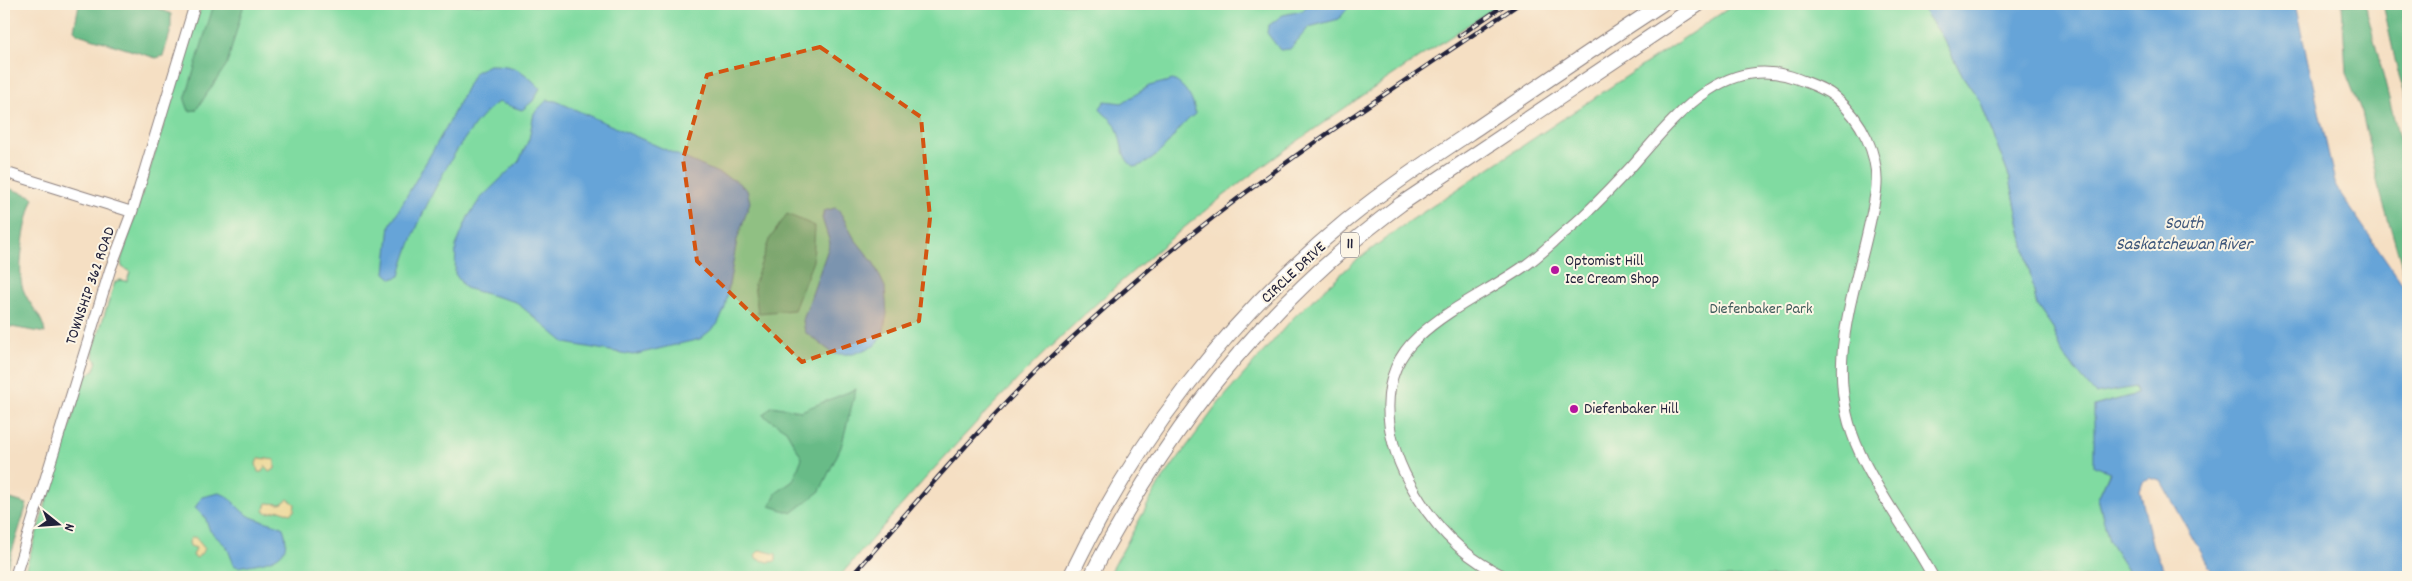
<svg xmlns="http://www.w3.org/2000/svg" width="2412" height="581" viewBox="0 0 2412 581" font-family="Dekko,sans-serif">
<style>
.green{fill:#80dba1;stroke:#517e6e}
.forest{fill:#68bb87;stroke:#456e61}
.sand{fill:#eeda9e;stroke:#887e6c}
.water{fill:#66a4d8;stroke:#44638a}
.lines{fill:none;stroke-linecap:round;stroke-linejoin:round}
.minor-casing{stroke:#8c807f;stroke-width:12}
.highway-casing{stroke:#8c807f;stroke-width:16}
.minor{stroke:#fff;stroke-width:10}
.highway{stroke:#fff;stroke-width:14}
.rail-casing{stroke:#22223b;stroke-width:4.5}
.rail{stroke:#fcf5e5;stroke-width:2.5;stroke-dasharray:8;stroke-linecap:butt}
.marked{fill:#d45411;fill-opacity:0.2;stroke:#d45411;stroke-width:4;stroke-dasharray:10 6;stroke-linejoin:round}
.poi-dot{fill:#b5179e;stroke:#fcf5e5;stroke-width:2}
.labels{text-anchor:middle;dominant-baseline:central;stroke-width:4;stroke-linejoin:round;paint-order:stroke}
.shield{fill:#fcf5e5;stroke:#63616e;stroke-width:1}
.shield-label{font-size:15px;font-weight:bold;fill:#22223b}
.poi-label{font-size:16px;fill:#22223b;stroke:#fcf5e5;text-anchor:start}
.street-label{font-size:16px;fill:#22223b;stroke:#fcf5e5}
.park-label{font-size:16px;fill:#3e5a5a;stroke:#fcf5e5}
.water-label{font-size:18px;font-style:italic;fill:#3d567a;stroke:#fcf5e5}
</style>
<rect width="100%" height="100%" fill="#fcf5e5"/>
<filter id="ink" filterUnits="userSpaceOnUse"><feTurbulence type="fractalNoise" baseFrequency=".02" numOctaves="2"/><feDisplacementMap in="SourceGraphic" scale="10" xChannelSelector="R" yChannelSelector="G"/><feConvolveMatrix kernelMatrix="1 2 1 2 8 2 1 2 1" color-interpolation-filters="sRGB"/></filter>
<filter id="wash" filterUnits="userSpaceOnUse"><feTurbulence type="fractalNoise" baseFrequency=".0096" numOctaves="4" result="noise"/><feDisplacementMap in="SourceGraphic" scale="20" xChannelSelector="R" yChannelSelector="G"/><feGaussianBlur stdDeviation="1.12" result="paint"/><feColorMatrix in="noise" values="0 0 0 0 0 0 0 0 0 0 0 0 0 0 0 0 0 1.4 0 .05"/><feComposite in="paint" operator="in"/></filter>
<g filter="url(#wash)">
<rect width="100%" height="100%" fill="#f5dfc3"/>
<path class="green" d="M 202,4 L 1500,4 C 1423,55 1345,106 1270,161 C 1205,208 1142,262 1083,316 C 995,397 917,487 839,577 L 23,577 L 85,377 L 94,370 L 97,361 L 94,357 L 93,350 L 115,282 L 120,280 L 127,281 L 130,272 L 122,267 L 121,260 Z
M 1735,4 L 1919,4 L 1942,36 L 1962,75 L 1980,101 L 2010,179 L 2037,306 L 2053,329 L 2063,355 L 2136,387 L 2137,394 L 2094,406 L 2110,471 L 2098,498 L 2109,541 L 2132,577 L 1108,577 L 1159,484 L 1218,404 L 1294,317 L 1352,264 L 1398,229 Z"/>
<path class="forest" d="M 79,4 C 110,4 145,0 171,14 L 171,30 L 163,56 L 156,58 L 78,34 L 74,30 Z
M 214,4 L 244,4 L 227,64 L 196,110 L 189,111 L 185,100 Z
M 2342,4 L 2365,4 L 2398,134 L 2408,163 L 2408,287 L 2378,185 L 2362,113 L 2346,73 Z
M 2383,4 L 2408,4 L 2408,104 L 2397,69 Z
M 4,187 L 32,196 L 34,198 C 26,216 16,271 23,289 C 29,306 43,315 45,333 L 6,326 L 9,343 L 4,348 Z
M 787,214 L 815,226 L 813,261 L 794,310 L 758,313 L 754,284 L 769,240 Z
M 856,389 L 841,447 L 820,491 L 792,513 L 770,506 L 776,493 L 793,481 L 802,458 L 786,430 L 763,415 L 772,406 L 801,411 Z
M 4,497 L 27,504 L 4,577 Z"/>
<path class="sand" d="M 260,458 L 275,460 L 275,469 L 269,472 L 266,466 L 263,472 L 258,472 L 256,463 Z
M 288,499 L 295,504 L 294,511 L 290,514 L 280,510 L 268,513 L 264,511 L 267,503 L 281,504 Z
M 195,537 L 205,549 L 197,558 L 193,556 L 196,548 L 190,546 L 189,542 L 191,538 Z
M 760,550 L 776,554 L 776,561 L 769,562 L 757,559 L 755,555 Z"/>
<path class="water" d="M 1309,4 L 1351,4 L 1339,19 L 1309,27 L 1290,49 L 1280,50 L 1267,33 L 1268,26 L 1283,15 L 1302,11 Z
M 1919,4 L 2295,4 L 2336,187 L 2408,292 L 2408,577 L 2215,577 L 2161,481 L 2150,478 L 2143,481 L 2140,490 L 2153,548 L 2169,577 L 2132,577 L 2109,541 L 2098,498 L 2110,472 L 2094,466 L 2094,406 L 2137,394 L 2136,387 L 2095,394 L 2063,355 L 2053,329 L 2037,306 L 2010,179 L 1980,101 L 1962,75 L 1942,36 Z
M 489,65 C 516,65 522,70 540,88 L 533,101 L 522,110 L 498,102 C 459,129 411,230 400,276 L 392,279 L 385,273 L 390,225 L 448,124 L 474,73 Z
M 1173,80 C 1185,85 1195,102 1195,114 C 1172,131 1163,161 1134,167 C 1119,157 1123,137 1114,123 C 1110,117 1103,115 1100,108 L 1105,101 L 1122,103 L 1149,86 Z
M 547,100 L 556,101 L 736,181 L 747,190 L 750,202 L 737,240 L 725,308 L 717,325 L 700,339 L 633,355 L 565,343 L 516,302 L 465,288 L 455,274 L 456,246 L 468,217 L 480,199 L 519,161 L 529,139 L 534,113 Z
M 835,208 L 839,210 L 854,238 L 873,262 L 885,287 L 887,314 L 883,335 L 874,346 L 853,354 L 834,354 L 805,332 L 803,320 L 830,243 L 822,218 L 824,211 Z
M 219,493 C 232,496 236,508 246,514 C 258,522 271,521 283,528 C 296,562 262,562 238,567 L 234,565 L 227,547 L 210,531 L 205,517 L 195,508 L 202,497 Z"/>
</g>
<g filter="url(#ink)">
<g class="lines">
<defs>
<path id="minor" d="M 4,172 L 132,212
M 15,577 L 110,270 L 132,212 L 195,4
M 1506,577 C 1463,558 1431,523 1409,482 C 1384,436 1376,375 1418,337 C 1450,307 1491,290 1526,265 C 1540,255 1552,243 1565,232 C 1589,213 1610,189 1631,167 C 1674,118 1724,51 1798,79 C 1811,84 1824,88 1835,97 C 1862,119 1880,156 1876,191 C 1862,283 1817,361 1860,453 C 1880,497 1911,535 1933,577"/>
<path id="highway" d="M 1070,577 C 1135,440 1229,317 1346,221 C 1389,186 1435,156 1480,126 C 1540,85 1601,44 1662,4
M 1091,577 C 1101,554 1115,533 1127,511 C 1197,391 1289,286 1401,204 L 1699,4"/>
</defs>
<use href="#minor" class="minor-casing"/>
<use href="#highway" class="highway-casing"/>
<use href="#minor" class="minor"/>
<use href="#highway" class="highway"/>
<defs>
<path id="rail" d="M 1459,36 L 1506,4
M 851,577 C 911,508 971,437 1036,372 C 1064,344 1094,318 1124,291 C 1246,183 1384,95 1519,4"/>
</defs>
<use href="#rail" class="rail-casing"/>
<use href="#rail" class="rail"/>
</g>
</g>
<path class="marked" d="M 820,47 L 921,117 L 930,218 L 919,321 L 802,362 L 697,261 L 683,159 L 707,75 Z"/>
<g class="poi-dot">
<circle cx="1555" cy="270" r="5"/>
<circle cx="1574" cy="409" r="5"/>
</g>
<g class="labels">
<rect class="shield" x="1341" y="232.5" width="18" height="25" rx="4"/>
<g class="shield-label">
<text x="1350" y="245">11</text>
</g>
<g class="poi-label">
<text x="1565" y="261">Optomist Hill<tspan x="1565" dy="18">Ice Cream Shop</tspan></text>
<text x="1584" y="409">Diefenbaker Hill</text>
</g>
<g class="street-label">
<text transform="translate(1294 273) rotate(-43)">CIRCLE DRIVE</text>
<text transform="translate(91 286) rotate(-71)">TOWNSHIP 362 ROAD</text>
</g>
<g class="park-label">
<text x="1761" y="309">Diefenbaker Park</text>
</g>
<g class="water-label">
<text x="2184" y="224">South<tspan x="2184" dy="21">Saskatchewan River</tspan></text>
</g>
</g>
<rect width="2412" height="581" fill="none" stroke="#fcf5e5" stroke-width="20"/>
<g transform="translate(58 524) rotate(107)" stroke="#fcf5e5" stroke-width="4" paint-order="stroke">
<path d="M0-4L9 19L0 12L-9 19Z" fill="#22223b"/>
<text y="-8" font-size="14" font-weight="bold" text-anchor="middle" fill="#22223b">N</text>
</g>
</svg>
